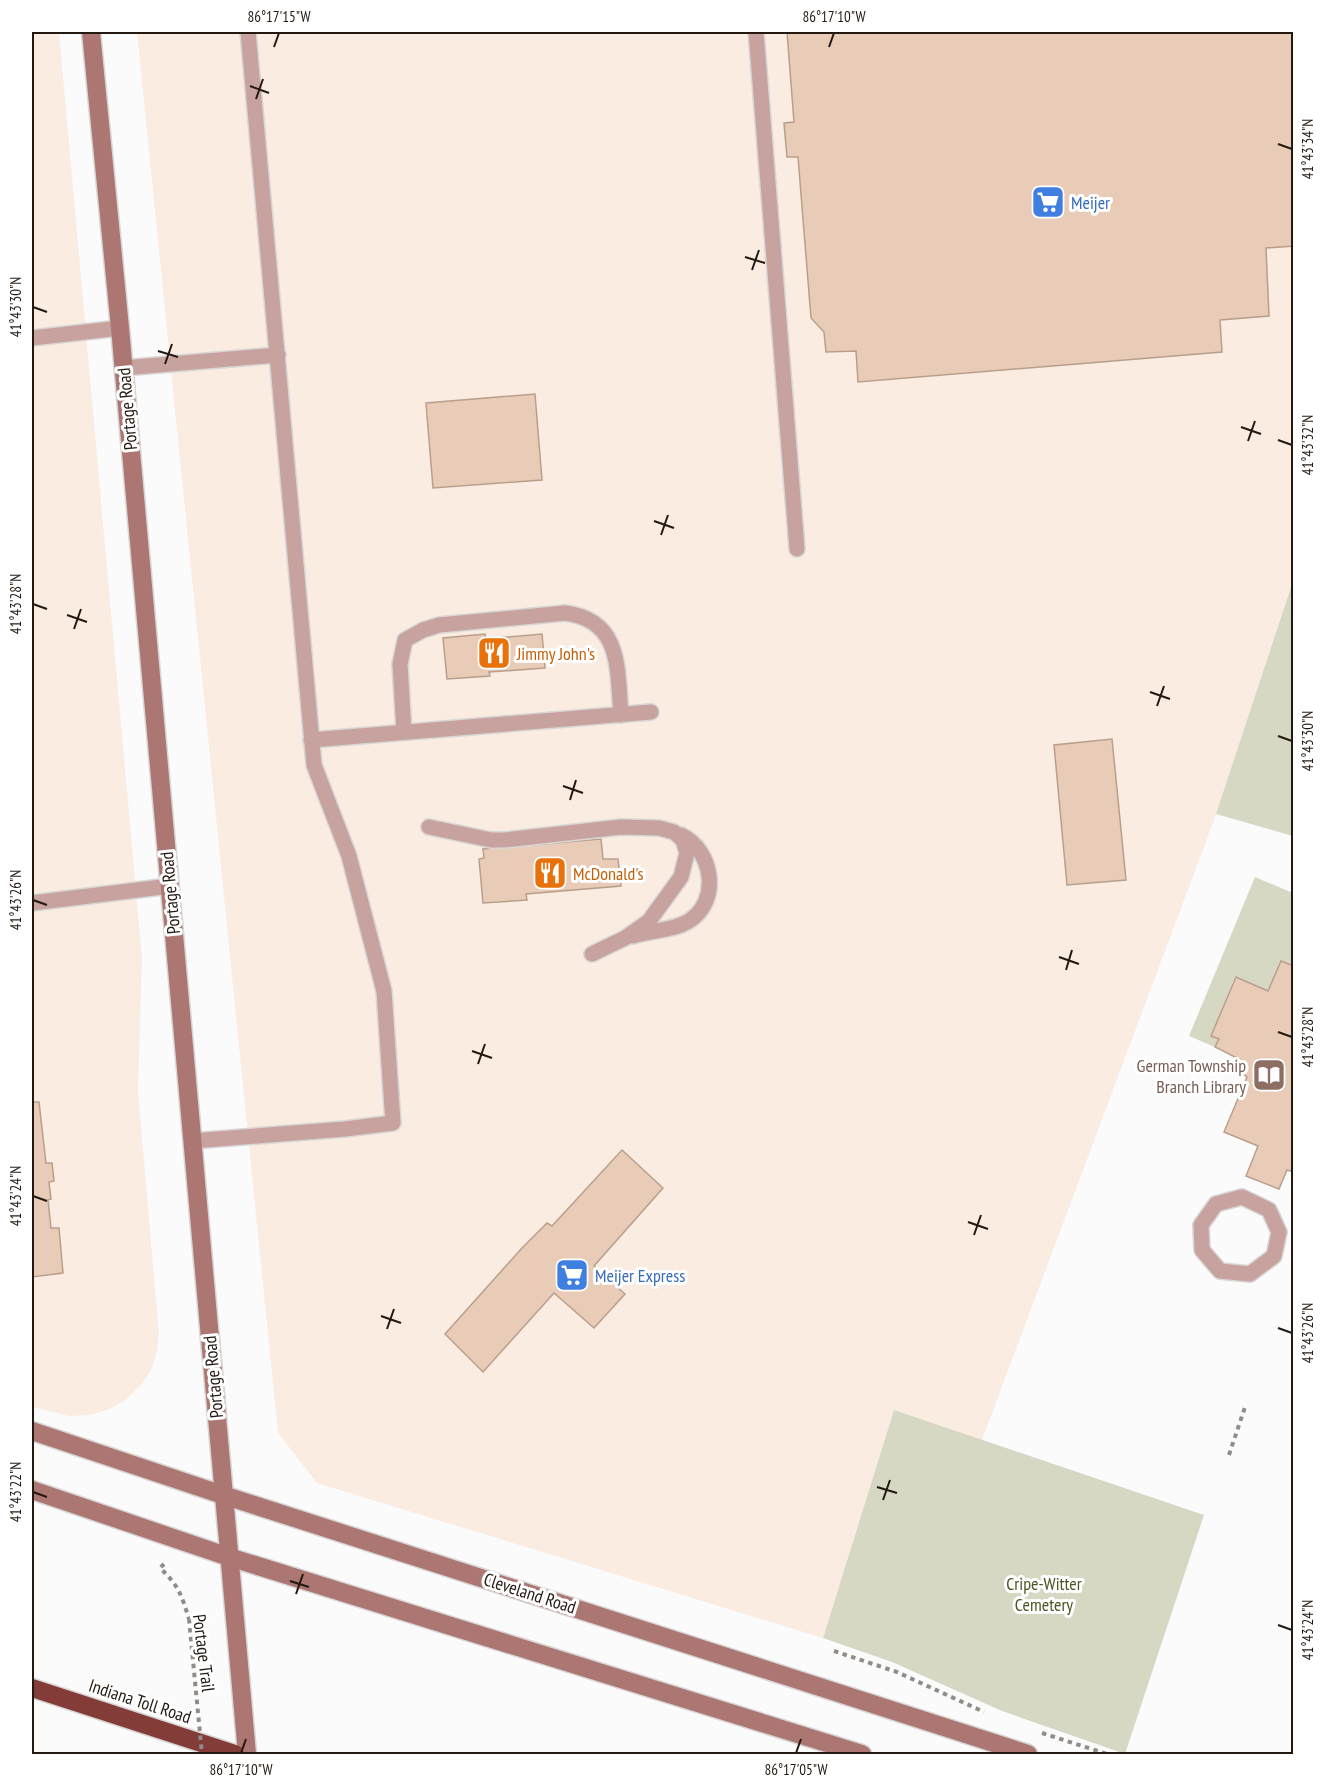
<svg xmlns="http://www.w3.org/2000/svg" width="1325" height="1786" viewBox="0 0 1325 1786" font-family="'PT Sans Narrow',sans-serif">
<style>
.built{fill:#faece1}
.green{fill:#d6d8c4}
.building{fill:#e8ccb8;stroke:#b99f8b;stroke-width:1.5}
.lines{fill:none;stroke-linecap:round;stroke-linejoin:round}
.lane-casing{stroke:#d8d7d6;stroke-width:18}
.secondary-casing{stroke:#d8d7d6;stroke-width:21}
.highway-casing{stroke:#d8d7d6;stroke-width:21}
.path{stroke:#918c88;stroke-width:4;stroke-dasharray:4.5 4.5;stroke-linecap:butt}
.lane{stroke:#c8a29f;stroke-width:15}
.secondary{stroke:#ac7773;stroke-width:18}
.highway{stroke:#843c39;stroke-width:18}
.path-bridge{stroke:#918c88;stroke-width:4;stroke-dasharray:4.5 4.5;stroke-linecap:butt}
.ticks{fill:none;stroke:#231911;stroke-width:2}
.labels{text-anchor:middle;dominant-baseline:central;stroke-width:6;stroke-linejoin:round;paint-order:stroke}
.shop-label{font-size:18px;fill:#366cbe;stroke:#fff;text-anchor:start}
.street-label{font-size:18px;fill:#231911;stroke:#fff}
.food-label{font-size:18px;fill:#c56008;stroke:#fff;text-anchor:start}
.education-label{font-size:18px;fill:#785e54;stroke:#fff;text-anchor:end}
.park-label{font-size:18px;fill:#505424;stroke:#fff}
.neatline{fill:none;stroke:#231911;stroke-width:2}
.ticks-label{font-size:15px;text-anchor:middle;fill:#231911}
</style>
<rect width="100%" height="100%" fill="#fbfbfb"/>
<path class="built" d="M 32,32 L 59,32 L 142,958 L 138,1091 L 159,1335 L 157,1351 L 151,1370 L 141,1385 L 124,1401 L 107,1410 L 89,1415 L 70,1416 L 32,1407 Z
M 137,32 L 1293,32 L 1293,581 L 1216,815 L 982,1440 L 894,1410 L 823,1638 L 317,1483 L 278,1433 Z"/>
<path class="green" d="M 1293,581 L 1293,836 L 1216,814 Z
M 1255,877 L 1293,893 L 1293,966 L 1281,961 L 1268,991 L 1235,977 L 1211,1036 L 1219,1039 L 1215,1047 L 1189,1036 Z
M 894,1410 L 1204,1515 L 1125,1754 L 1002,1711 L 892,1662 L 823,1638 Z"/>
<path class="building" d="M 787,32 L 1294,32 L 1294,246 L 1266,248 L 1269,316 L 1220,320 L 1222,352 L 858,382 L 856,351 L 826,352 L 824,332 L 811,318 L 798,157 L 787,157 L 784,123 L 794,122 Z
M 535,394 L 542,480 L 433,488 L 426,403 Z
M 485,634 L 486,639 L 542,634 L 545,668 L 489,672 L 490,676 L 447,679 L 443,638 Z
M 1112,739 L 1126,880 L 1067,885 L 1054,745 Z
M 601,839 L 603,859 L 618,859 L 621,886 L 526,894 L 527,900 L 483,903 L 479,859 L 484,858 L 483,849 Z
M 1281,961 L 1294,966 L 1294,1172 L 1287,1170 L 1279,1189 L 1246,1176 L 1258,1146 L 1224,1132 L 1247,1077 L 1241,1072 L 1237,1058 L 1215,1047 L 1219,1039 L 1211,1036 L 1236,977 L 1268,991 Z
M 32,1102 L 39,1102 L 46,1163 L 52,1163 L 54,1181 L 49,1182 L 51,1199 L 48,1200 L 51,1228 L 59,1228 L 63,1273 L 32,1277 Z
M 622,1150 L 663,1188 L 594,1266 L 625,1294 L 594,1328 L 554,1293 L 483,1372 L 445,1334 L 522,1248 L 547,1223 L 552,1226 Z"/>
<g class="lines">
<defs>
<path id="lane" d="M 756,32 L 797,549
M 32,338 L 120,328
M 123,368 L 278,355
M 404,732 L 400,664 L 405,640 L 423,630 L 439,625 L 565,613 C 622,620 617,669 621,715
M 311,740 L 651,712
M 429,827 L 491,840 L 505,840 L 621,827 L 659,828 L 674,832 L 683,840 L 687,853 L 681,877 L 649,921 L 625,938 L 592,954
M 32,903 L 170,886
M 633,936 C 651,930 673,931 689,921 C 721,901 713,850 681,835
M 192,1141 L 345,1129 L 393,1123 L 384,991 L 349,856 L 314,765 L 248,32
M 1242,1197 L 1269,1210 L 1279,1232 L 1274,1256 L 1250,1274 L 1220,1271 L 1202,1250 L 1201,1225 L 1216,1204 Z"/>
<path id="secondary" d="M 91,32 L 120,328 L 247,1754
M 32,1431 L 223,1495 L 1028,1754
M 32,1490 L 229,1557 L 862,1754"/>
<path id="highway" d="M 32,1688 L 235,1754"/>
</defs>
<use href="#lane" class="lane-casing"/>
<use href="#secondary" class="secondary-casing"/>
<use href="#highway" class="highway-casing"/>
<path class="path" d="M 1229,1455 L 1245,1407
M 164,1564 L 160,1568 C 179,1586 181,1594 189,1619
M 834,1651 L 897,1672 L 984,1712
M 1042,1733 L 1107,1754"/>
<use href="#lane" class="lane"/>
<use href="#secondary" class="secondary"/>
<use href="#highway" class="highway"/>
<path class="path-bridge" d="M 189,1619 L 202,1754"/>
</g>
<path class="ticks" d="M 274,47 L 279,33M 829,47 L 834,33M 250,86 L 269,93M 256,99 L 263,79M 1278,144 L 1292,149M 745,257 L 765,263M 752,270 L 759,250M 33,307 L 47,312M 158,351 L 178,357M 165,364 L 172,344M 1241,427 L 1261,434M 1278,440 L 1292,445M 1248,441 L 1255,421M 654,521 L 674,528M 661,535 L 668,515M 33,604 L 47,609M 67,615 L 87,622M 74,629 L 81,609M 1150,692 L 1170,699M 1157,706 L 1164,686M 1278,736 L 1292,741M 563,786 L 583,793M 570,800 L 576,780M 33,900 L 47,905M 1059,957 L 1079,964M 1066,970 L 1072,950M 1278,1032 L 1292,1037M 472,1051 L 492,1058M 478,1064 L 485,1044M 33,1196 L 47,1201M 968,1222 L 988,1229M 974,1235 L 981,1215M 381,1316 L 401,1323M 1278,1328 L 1292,1333M 387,1329 L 394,1309M 877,1487 L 897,1493M 33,1492 L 47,1497M 883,1500 L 890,1480M 290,1581 L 309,1587M 296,1594 L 303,1574M 1278,1625 L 1292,1630M 241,1753 L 246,1739M 796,1753 L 801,1739"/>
<defs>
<symbol id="supermarket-square" viewBox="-11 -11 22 22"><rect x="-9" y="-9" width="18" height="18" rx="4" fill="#3f7fe0" stroke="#fff"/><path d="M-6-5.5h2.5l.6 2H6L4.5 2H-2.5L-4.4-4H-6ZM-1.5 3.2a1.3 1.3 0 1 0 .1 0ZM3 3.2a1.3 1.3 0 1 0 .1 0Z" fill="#fff"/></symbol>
<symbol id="restaurant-square" viewBox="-11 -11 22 22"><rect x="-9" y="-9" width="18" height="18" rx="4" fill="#e8710a" stroke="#fff"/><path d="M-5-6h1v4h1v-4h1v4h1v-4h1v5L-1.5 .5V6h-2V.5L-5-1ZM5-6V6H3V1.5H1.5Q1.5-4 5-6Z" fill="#fff"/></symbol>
<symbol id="library-square" viewBox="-11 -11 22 22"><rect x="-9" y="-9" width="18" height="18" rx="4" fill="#8d6e63" stroke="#fff"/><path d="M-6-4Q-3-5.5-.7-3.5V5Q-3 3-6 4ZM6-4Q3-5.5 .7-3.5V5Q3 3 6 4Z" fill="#fff"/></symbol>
</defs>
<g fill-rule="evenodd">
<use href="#supermarket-square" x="1029" y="183" width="38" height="38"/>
<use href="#restaurant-square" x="475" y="634" width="38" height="38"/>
<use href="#restaurant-square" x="531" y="854" width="38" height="38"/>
<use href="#library-square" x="1250" y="1056" width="38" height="38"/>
<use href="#supermarket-square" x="553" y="1256" width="38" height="38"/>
</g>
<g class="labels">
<g class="shop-label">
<text x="1071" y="202">Meijer</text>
<text x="595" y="1275">Meijer Express</text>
</g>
<g class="street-label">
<text transform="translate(127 409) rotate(-95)">Portage Road</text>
<text transform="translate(170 893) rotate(-95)">Portage Road</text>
<text transform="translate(213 1377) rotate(-95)">Portage Road</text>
<text transform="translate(530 1593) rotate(18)">Cleveland Road</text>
<text transform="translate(204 1653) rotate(83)">Portage Trail</text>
<text transform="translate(140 1701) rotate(18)">Indiana Toll Road</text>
</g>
<g class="food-label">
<text x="517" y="653">Jimmy John's</text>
<text x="573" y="873">McDonald's</text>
</g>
<g class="education-label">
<text x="1246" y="1065">German Township<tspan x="1246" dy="21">Branch Library</tspan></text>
</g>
<g class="park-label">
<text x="1044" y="1583">Cripe-Witter<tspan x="1044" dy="21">Cemetery</tspan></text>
</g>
</g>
<rect width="1325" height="1786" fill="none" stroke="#ffffff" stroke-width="66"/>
<rect x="33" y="33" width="1259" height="1720" class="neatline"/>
<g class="ticks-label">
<text x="279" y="22">86°17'15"W</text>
<text x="834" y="22">86°17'10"W</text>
<text transform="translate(1308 149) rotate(-90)" y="5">41°43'34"N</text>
<text transform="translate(16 307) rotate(-90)" y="5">41°43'30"N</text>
<text transform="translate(1308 445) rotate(-90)" y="5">41°43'32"N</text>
<text transform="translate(16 604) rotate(-90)" y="5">41°43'28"N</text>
<text transform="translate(1308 741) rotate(-90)" y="5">41°43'30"N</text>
<text transform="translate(16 900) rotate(-90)" y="5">41°43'26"N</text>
<text transform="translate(1308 1037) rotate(-90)" y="5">41°43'28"N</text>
<text transform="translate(16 1196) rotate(-90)" y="5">41°43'24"N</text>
<text transform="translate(1308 1333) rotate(-90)" y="5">41°43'26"N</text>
<text transform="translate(16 1492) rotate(-90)" y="5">41°43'22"N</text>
<text transform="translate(1308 1630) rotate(-90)" y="5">41°43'24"N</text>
<text x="241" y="1775">86°17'10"W</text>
<text x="796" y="1775">86°17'05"W</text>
</g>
</svg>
